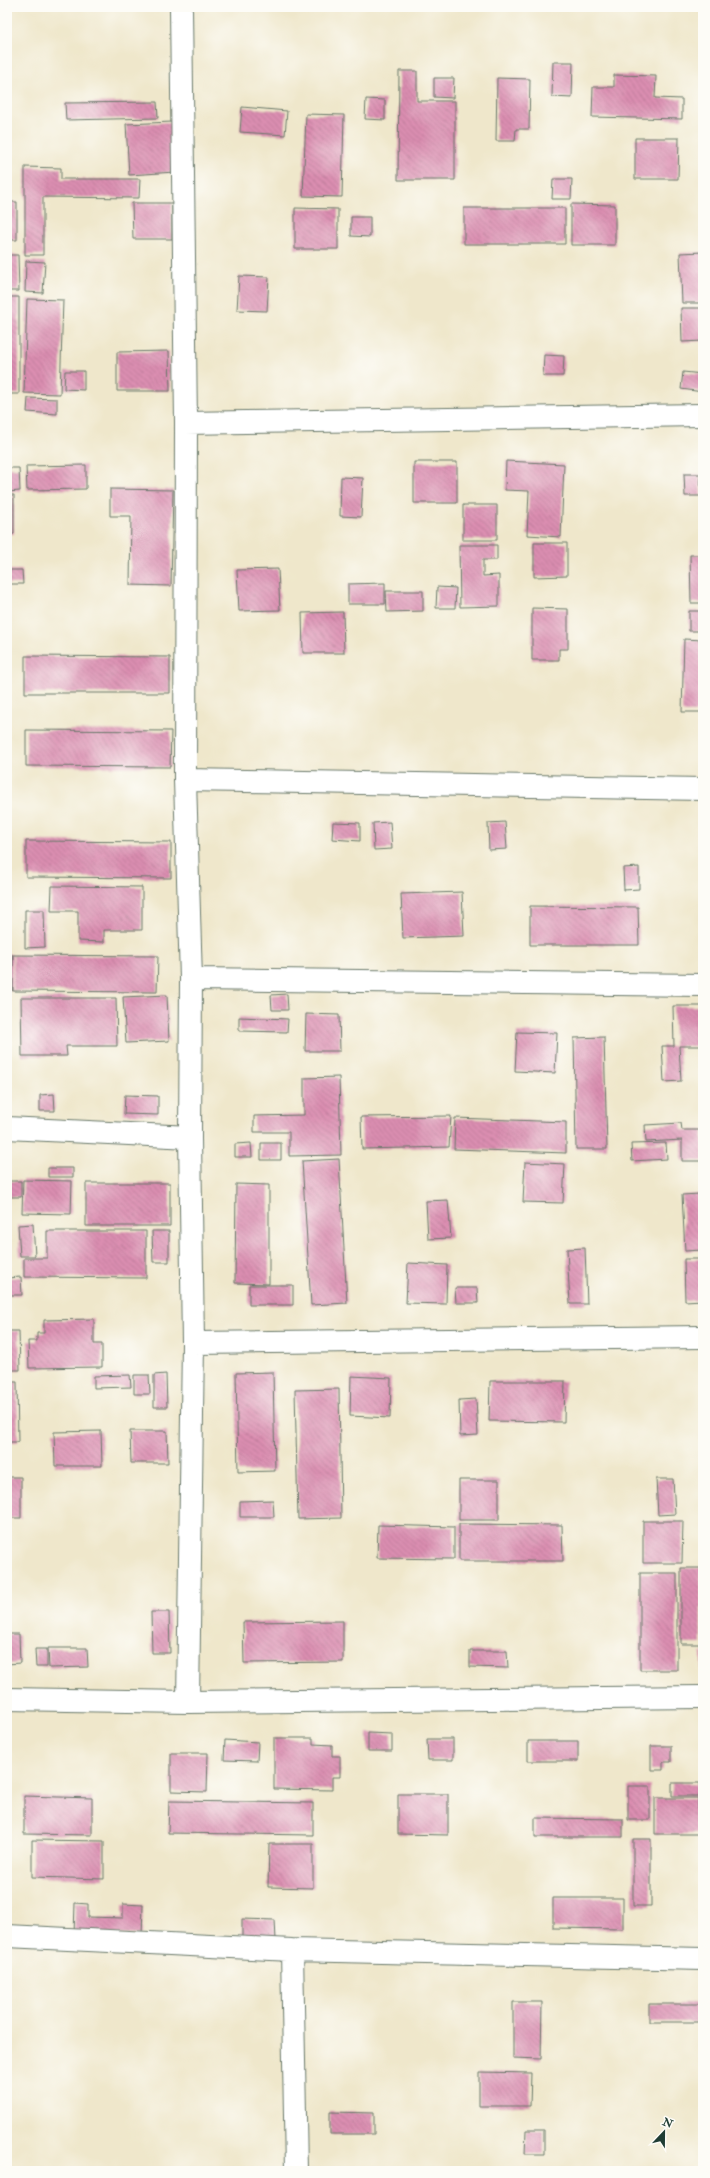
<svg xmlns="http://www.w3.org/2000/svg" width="710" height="2178" viewBox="0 0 710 2178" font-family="'IM FELL Double Pica',serif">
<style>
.building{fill:url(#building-back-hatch)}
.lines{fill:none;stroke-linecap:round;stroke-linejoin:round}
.street-casing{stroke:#687869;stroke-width:24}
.street{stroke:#fff;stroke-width:22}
</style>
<defs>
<pattern id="building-back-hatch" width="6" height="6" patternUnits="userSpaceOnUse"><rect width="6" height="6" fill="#db8eb1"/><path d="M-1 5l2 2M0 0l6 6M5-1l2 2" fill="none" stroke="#b17591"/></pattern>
</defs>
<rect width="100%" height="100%" fill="#fdfcf7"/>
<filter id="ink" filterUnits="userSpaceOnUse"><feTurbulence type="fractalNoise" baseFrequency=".025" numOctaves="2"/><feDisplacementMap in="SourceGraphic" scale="8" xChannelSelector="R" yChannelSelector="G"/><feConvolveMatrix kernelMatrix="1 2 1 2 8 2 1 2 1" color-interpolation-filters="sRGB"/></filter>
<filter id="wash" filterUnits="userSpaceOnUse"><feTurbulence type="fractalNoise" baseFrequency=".012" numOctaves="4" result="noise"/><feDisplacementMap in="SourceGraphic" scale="16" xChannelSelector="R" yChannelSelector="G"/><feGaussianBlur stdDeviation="0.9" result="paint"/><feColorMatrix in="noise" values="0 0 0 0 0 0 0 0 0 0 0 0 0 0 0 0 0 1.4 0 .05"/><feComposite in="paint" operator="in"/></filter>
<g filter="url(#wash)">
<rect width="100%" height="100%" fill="#efe7cb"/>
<g id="blocks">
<path class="building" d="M 553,62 L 573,62 L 572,98 L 552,97 Z
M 399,71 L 417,71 L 417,101 L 455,101 L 455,180 L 398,180 Z
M 614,75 L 656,76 L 655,98 L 682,99 L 682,119 L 592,117 L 593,87 L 614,87 Z
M 434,78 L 454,78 L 453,98 L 434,97 Z
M 497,78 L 530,79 L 529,129 L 516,129 L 515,141 L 496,141 Z
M 366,99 L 385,100 L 385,120 L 365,119 Z
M 157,102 L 158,118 L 66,120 L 65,103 Z
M 242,107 L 287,111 L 285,135 L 240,132 Z
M 306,114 L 344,115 L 342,197 L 303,196 Z
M 172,122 L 175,172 L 129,175 L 126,124 Z
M 635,138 L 679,138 L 678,179 L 635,179 Z
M 25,167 L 61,168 L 61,179 L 140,179 L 139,198 L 43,197 L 43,255 L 25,255 Z
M 553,179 L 572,179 L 571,199 L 552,199 Z
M 7,202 L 17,202 L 17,240 L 7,240 Z
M 132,203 L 172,203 L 172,239 L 133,239 Z
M 571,204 L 615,205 L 615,245 L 571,245 Z
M 295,208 L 338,209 L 338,249 L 295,249 Z
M 464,208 L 565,208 L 565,244 L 464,244 Z
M 351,217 L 370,217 L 370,237 L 351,236 Z
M 703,252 L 703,303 L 682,303 L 680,253 Z
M 7,255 L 18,255 L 19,291 L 7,291 Z
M 26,261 L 45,262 L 43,293 L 25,292 Z
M 239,276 L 269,277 L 267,311 L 237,310 Z
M 7,297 L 19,297 L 19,394 L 7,394 Z
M 27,299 L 63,300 L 60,394 L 24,393 Z
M 681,308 L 703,308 L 703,341 L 682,342 Z
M 169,351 L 170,391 L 117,391 L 117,352 Z
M 544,355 L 564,356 L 563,376 L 543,376 Z
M 65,371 L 84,371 L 84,390 L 64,389 Z
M 683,372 L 703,374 L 703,392 L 681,389 Z
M 28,398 L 57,399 L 57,414 L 27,412 Z
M 506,461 L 564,464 L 561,537 L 527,535 L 529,491 L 505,490 Z
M 414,462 L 457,462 L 457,503 L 414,503 Z
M 86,465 L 86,489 L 27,490 L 26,466 Z
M 7,468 L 19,468 L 20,491 L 7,492 Z
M 684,474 L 700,474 L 701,496 L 685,496 Z
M 341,477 L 363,478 L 361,517 L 340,516 Z
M 110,489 L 173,490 L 171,586 L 130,585 L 131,516 L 110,516 Z
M 7,495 L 14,495 L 14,534 L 7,534 Z
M 463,505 L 497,505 L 497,540 L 463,540 Z
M 534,543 L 567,543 L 567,576 L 534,577 Z
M 459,545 L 497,545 L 497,560 L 483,560 L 483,576 L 499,575 L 499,606 L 460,607 Z
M 690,555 L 703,555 L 703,603 L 691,603 Z
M 278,569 L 280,610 L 239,611 L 237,570 Z
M 7,570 L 22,570 L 23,584 L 7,584 Z
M 385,583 L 385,604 L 348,604 L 348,584 Z
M 437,587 L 456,588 L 455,608 L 436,608 Z
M 386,591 L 423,591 L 423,611 L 387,612 Z
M 532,608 L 568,609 L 568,649 L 559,649 L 559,660 L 532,660 Z
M 689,611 L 703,611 L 703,631 L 689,631 Z
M 343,612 L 344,653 L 303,653 L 302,613 Z
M 684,639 L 703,640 L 703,712 L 682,712 Z
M 25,656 L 170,657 L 170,693 L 25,693 Z
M 26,730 L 171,731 L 170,767 L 26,766 Z
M 333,822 L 360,823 L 360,841 L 332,839 Z
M 390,822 L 392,849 L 374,850 L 373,823 Z
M 505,822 L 507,849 L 489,850 L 488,823 Z
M 26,841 L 171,842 L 171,878 L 26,877 Z
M 639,867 L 639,889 L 624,890 L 623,868 Z
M 52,886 L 142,887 L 142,930 L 104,930 L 104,942 L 78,941 L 78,911 L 51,911 Z
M 462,892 L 464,936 L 403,938 L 401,894 Z
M 530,906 L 638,907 L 639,945 L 530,945 Z
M 25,910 L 44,910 L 45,947 L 25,948 Z
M 7,954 L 12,954 L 12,991 L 7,991 Z
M 13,955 L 158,956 L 157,992 L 13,991 Z
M 287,994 L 288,1010 L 272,1010 L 271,995 Z
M 167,995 L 169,1041 L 126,1043 L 123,997 Z
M 21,998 L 116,998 L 117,1046 L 66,1046 L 67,1056 L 22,1056 Z
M 673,1006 L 703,1006 L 703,1046 L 679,1046 L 681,1081 L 664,1082 L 662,1046 L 674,1046 Z
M 306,1014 L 339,1015 L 340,1051 L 305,1051 Z
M 239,1017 L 288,1019 L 287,1032 L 239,1031 Z
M 517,1032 L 557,1033 L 555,1073 L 515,1071 Z
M 604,1037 L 607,1149 L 576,1149 L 574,1038 Z
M 339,1077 L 341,1155 L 289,1156 L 289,1132 L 254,1132 L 254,1116 L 304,1115 L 304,1078 Z
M 54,1094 L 55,1111 L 40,1111 L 40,1095 Z
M 125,1095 L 158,1096 L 158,1115 L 124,1114 Z
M 451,1116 L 449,1147 L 362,1149 L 361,1117 Z
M 455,1118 L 566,1122 L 566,1153 L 454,1149 Z
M 681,1123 L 682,1130 L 703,1130 L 703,1161 L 682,1161 L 682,1140 L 646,1142 L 645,1125 Z
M 251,1143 L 252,1157 L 235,1157 L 235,1144 Z
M 261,1143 L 281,1143 L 281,1160 L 261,1160 Z
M 666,1143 L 667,1159 L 632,1161 L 631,1144 Z
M 339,1159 L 347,1303 L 311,1305 L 302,1161 Z
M 525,1162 L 565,1164 L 563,1203 L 523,1202 Z
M 48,1168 L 73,1168 L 73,1177 L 48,1177 Z
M 23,1180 L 72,1181 L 71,1214 L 22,1213 Z
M 7,1181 L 21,1181 L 21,1197 L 7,1197 Z
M 86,1183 L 170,1183 L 170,1226 L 86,1226 Z
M 236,1184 L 269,1185 L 269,1284 L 235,1283 Z
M 699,1194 L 702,1250 L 685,1251 L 682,1195 Z
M 448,1200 L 451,1238 L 428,1239 L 426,1201 Z
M 33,1224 L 35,1256 L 20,1256 L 18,1225 Z
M 47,1231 L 146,1231 L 146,1278 L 24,1277 L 24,1258 L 47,1258 Z
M 152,1231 L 169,1231 L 169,1262 L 153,1262 Z
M 585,1248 L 587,1304 L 570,1304 L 567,1249 Z
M 684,1259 L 703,1259 L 703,1300 L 685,1301 Z
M 408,1263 L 447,1265 L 446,1304 L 406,1303 Z
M 21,1277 L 22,1295 L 7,1295 L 7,1278 Z
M 249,1285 L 293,1285 L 293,1305 L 249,1305 Z
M 455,1288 L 477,1288 L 478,1303 L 456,1303 Z
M 94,1319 L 94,1344 L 102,1344 L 102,1367 L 29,1368 L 28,1341 L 37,1341 L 37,1333 L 44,1333 L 44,1320 Z
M 7,1331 L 19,1331 L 20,1370 L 7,1370 Z
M 273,1372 L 275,1471 L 238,1472 L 236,1373 Z
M 166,1374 L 167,1407 L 154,1407 L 154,1375 Z
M 130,1375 L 131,1387 L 94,1388 L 94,1376 Z
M 134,1375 L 149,1375 L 150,1394 L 134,1394 Z
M 351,1376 L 391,1378 L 390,1418 L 350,1416 Z
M 490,1381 L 565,1381 L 564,1422 L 489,1421 Z
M 7,1382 L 17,1382 L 18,1442 L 7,1442 Z
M 339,1389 L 341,1518 L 298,1519 L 295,1390 Z
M 476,1399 L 478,1435 L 460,1436 L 459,1400 Z
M 101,1431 L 102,1466 L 55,1466 L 54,1432 Z
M 130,1431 L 167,1431 L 168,1463 L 131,1463 Z
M 7,1477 L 21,1477 L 21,1518 L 7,1518 Z
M 656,1479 L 673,1479 L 675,1514 L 658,1515 Z
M 459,1480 L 499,1480 L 499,1520 L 459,1520 Z
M 273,1500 L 274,1517 L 240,1517 L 240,1501 Z
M 643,1521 L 683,1521 L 682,1563 L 643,1563 Z
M 459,1524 L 562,1525 L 563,1561 L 459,1561 Z
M 378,1525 L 454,1527 L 454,1559 L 377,1558 Z
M 681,1568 L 701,1568 L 701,1644 L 681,1644 Z
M 640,1573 L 677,1573 L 677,1670 L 640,1670 Z
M 151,1612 L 169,1612 L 170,1653 L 152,1653 Z
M 343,1621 L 343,1662 L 244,1663 L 243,1622 Z
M 7,1634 L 19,1634 L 20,1663 L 7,1664 Z
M 48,1648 L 87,1648 L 88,1667 L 49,1668 Z
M 35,1649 L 47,1649 L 47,1667 L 36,1667 Z
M 470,1651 L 507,1651 L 508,1668 L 470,1667 Z
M 701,1653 L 703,1653 L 703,1671 L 701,1671 Z
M 368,1733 L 392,1734 L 392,1751 L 368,1751 Z
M 274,1738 L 313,1738 L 313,1744 L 332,1745 L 332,1756 L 340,1756 L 340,1777 L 332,1777 L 332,1790 L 274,1789 Z
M 427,1739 L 453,1739 L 453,1760 L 428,1760 Z
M 225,1740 L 258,1742 L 257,1761 L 224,1760 Z
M 528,1741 L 578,1741 L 578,1761 L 528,1761 Z
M 651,1746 L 671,1746 L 671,1762 L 663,1762 L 663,1770 L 651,1770 Z
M 171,1753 L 208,1753 L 207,1792 L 171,1791 Z
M 672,1783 L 700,1783 L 700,1796 L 672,1796 Z
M 628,1786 L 650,1786 L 650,1820 L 628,1820 Z
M 398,1794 L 448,1794 L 448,1835 L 398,1834 Z
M 24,1796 L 92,1798 L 92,1835 L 24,1834 Z
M 655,1798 L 698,1798 L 698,1834 L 655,1834 Z
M 169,1801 L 313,1803 L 313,1835 L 168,1833 Z
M 535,1818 L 623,1819 L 623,1837 L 535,1837 Z
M 633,1839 L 651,1839 L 651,1906 L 633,1906 Z
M 32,1840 L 104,1841 L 104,1879 L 32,1877 Z
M 269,1844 L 313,1844 L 313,1888 L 268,1887 Z
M 553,1898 L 623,1898 L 623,1929 L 553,1928 Z
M 75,1903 L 88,1904 L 88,1917 L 123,1918 L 123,1904 L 143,1905 L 142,1935 L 74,1934 Z
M 242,1919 L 275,1920 L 276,1940 L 242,1939 Z
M 513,2002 L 542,2002 L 541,2059 L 513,2058 Z
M 649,2004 L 703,2004 L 703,2022 L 649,2022 Z
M 479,2072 L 531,2073 L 530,2106 L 479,2106 Z
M 330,2112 L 374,2113 L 374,2134 L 330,2134 Z
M 526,2130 L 544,2130 L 544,2154 L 525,2154 Z"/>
</g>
</g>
<g filter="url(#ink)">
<use href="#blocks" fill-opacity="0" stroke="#687869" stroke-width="1"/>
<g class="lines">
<defs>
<path id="street" d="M 181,7 L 186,423 L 185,780 L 191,979 L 190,1137 L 193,1343 L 188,1702
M 186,423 L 703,415
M 185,780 L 703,789
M 191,979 L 703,985
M 7,1128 L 190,1137
M 193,1343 L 703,1337
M 7,1699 L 188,1702 L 703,1697
M 7,1936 L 292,1950 L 703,1959
M 292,1950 L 296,2171"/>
</defs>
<use href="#street" class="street-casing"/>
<use href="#street" class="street"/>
</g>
</g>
<rect width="710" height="2178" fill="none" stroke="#fdfcf7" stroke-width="24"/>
<g transform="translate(664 2132) rotate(22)" stroke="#fdfcf7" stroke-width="3" paint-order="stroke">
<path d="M0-3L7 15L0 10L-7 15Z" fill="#1f3d34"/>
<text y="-6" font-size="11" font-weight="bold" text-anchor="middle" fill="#1f3d34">N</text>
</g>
</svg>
